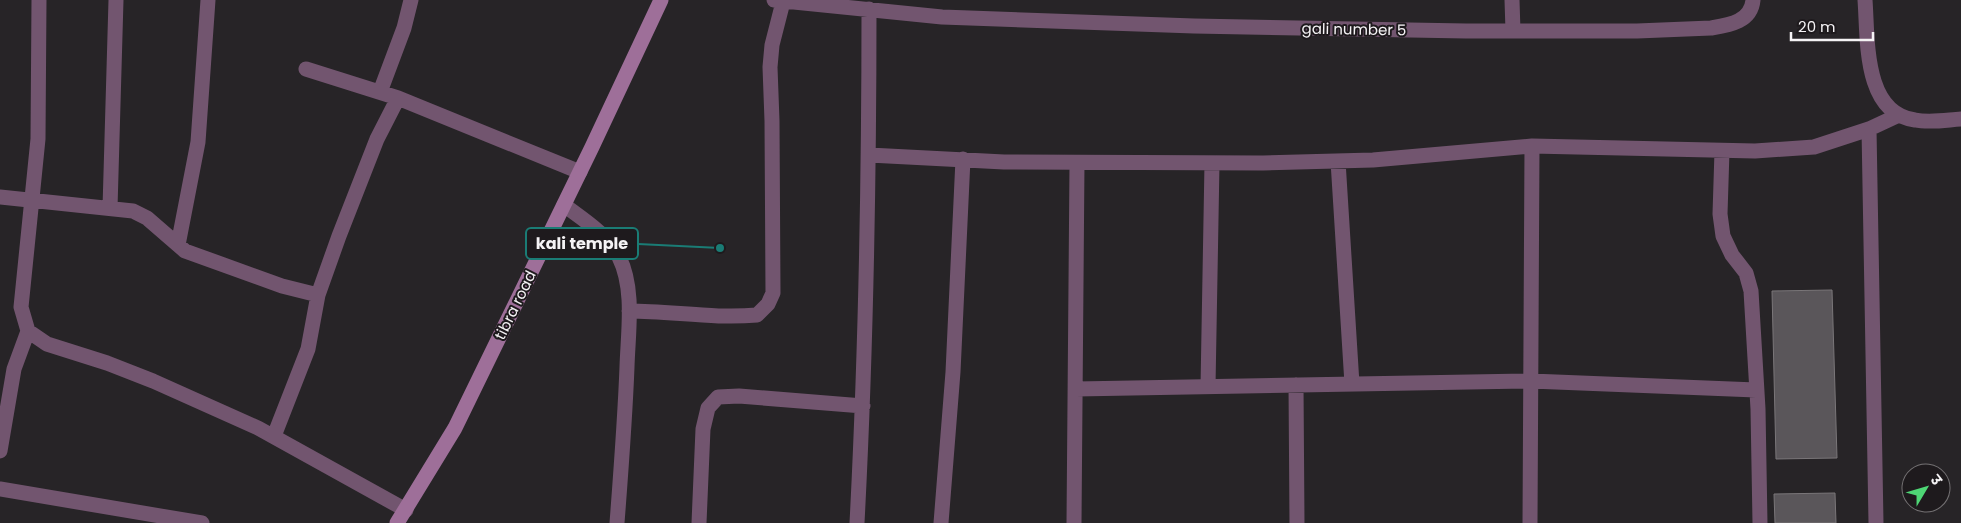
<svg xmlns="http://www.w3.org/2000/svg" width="1961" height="523" viewBox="0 0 1961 523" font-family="Poppins,'Noto Sans Devanagari',sans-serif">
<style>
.building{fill:#5a565a;stroke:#7a7679}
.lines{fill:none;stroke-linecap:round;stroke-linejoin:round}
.street{stroke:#72556f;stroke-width:15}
.secondary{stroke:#9e6f99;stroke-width:15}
.labels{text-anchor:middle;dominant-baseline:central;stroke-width:4;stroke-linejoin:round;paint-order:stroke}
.street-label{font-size:15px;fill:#f5f3f5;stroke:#1e1a1d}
.leader{fill:none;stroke:#1a7c75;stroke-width:2}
.callout-dot{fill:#1a7c75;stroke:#1e1a1d;stroke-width:2}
.callout{fill:#1e1a1d;stroke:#1a7c75;stroke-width:2}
.callout-label{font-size:16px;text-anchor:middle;font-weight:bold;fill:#f5f3f5}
</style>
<rect width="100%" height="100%" fill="#272427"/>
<path class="building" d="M 1832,290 L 1837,458 L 1776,459 L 1772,291 Z
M 1835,493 L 1836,523 L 1775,523 L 1774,494 Z"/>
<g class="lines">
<path class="street" d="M 39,0 L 38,139 L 21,307 L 28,331 L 47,344 L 107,363 L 153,381 L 258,428 L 406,510
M 774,0 L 942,17 L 1194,26 L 1466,31 L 1637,31 L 1711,28 C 1729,25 1751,22 1753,0
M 1512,0 L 1513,31
M 1865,0 C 1868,39 1863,113 1915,120 C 1930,123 1946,120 1961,119
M 306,69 L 398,98 L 580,172
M 380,92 L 404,28 L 411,0
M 1869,129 L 1876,523
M 1722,151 L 1720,214 L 1723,236 L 1732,255 L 1746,273 L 1751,291 L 1758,409 L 1760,523
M 869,155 L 1004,162 L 1263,163 L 1373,160 L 1532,146 L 1755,151 L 1814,147 L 1869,129 L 1899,115
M 1338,161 L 1352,384
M 0,197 L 133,211 L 147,218 L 185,251 L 282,286 L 318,295
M 564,205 C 584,220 607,234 619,257 C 635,289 628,332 627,367 C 625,419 621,471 617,523
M 110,208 L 116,0
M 178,245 L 198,142 L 208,0
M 629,311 C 672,311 714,319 757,315 L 768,304 L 773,293 L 772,121 L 770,67 L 772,45 L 783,2
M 1296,385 L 1297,523
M 1208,387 L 1212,163
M 1076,389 L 1531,381 L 1756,390
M 274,436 L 308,349 L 318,295 L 339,236 L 377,139 L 398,98
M 0,451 L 14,369 L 28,331
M 0,489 L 202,523
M 699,523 L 703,429 L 708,408 L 718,397 L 739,396 L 863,406
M 857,523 C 866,351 869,181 869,9
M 941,523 L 953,372 L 963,159
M 1074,523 L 1077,163
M 1530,523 L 1532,146"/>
<path class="secondary" d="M 397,523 L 455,428 L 592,147 L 661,0"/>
</g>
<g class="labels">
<g class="street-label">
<text transform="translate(1354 29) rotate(1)">gali number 5</text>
<text transform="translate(515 305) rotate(-64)">tibra road</text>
</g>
</g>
<path class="leader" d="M720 248L638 244"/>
<circle class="callout-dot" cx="720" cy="248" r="5"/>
<rect class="callout" x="526" y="228" width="112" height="31" rx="5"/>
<g class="callout-label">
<text x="582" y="249">kali temple</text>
</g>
<g transform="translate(1926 488) rotate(52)"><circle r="24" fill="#1e1a1d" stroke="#747173"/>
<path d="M0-4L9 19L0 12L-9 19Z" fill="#4ed675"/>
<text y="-8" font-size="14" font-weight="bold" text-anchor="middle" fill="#f5f3f5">उ</text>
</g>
<path d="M1791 32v8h82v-8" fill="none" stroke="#f5f3f5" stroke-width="2.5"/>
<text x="1798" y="32" font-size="15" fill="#f5f3f5" stroke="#1e1a1d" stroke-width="4" paint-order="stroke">20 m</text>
</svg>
